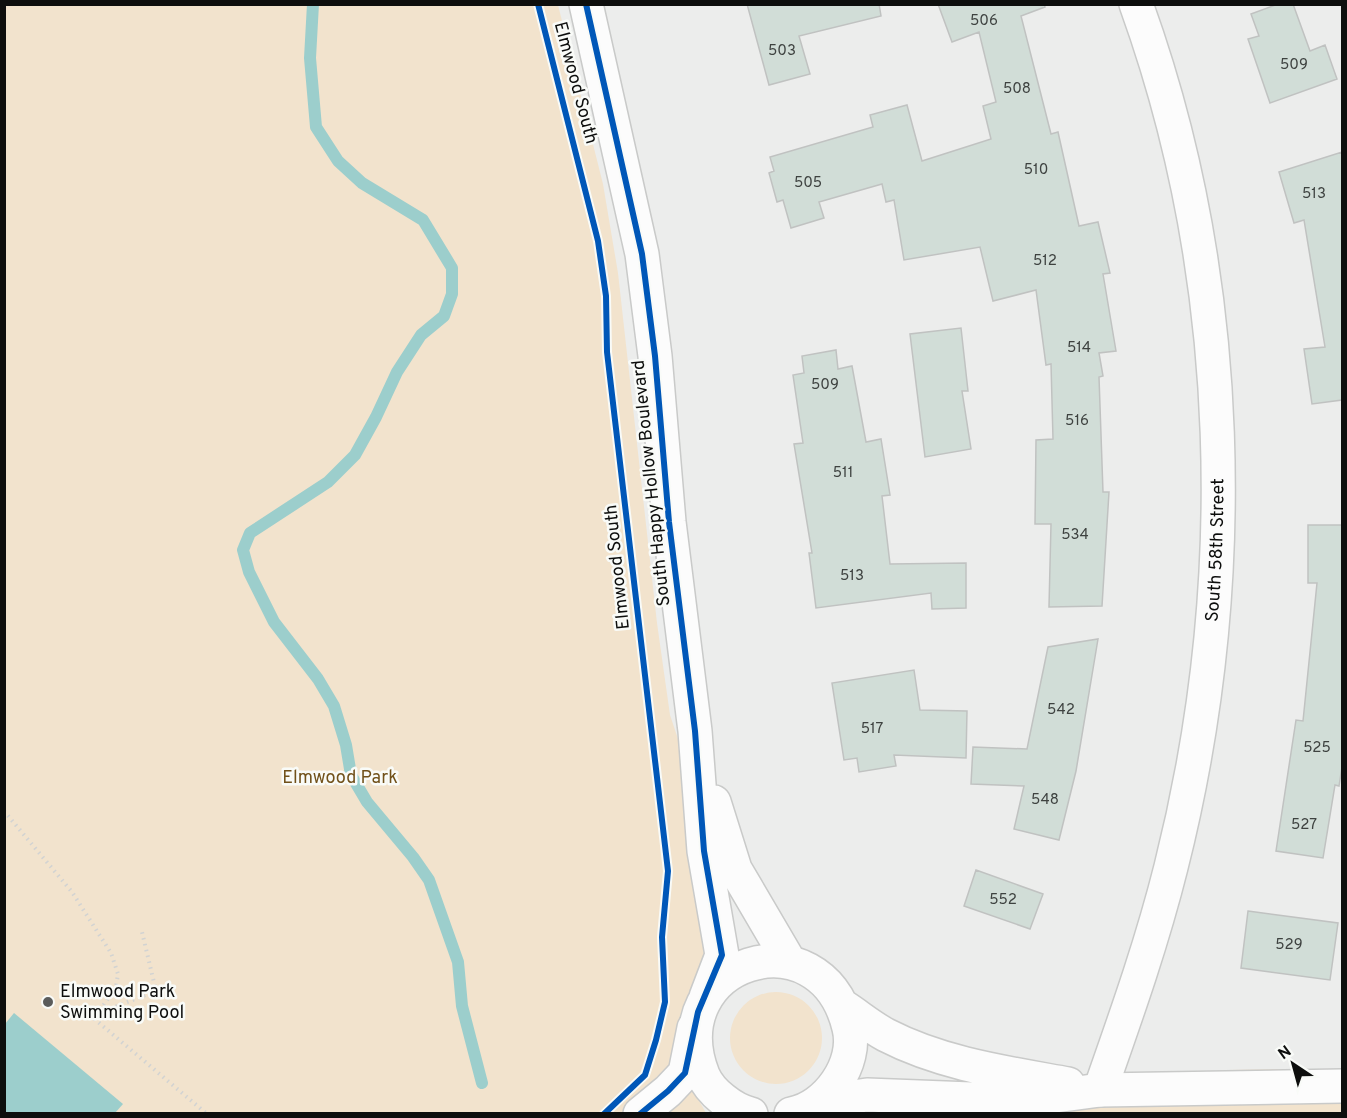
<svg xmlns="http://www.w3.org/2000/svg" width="1347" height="1118" viewBox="0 0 1347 1118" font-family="Overpass,sans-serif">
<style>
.green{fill:#f2e3cd}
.water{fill:#9ccecc}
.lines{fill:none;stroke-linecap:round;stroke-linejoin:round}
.stream{stroke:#9ccecc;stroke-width:12}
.building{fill:#d1ddd7;stroke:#c0c2c1;stroke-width:1.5}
.minor-casing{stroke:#c9cac9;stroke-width:36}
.tertiary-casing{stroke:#c9cac9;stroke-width:36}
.path{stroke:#d2d3d2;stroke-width:4;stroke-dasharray:1.5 4.5;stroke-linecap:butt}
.minor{stroke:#fcfcfc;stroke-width:33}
.tertiary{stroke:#fcfcfc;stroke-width:33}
.cycleway-casing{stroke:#f9fbf8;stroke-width:10}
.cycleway{stroke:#0057b8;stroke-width:6}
.poi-dot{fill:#5b5c5b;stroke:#f9fbf8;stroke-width:2}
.labels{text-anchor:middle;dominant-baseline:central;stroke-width:5;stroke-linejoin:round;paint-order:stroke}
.number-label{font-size:15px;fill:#3e4240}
.street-label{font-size:18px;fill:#0d0e0d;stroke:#f9fbf8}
.park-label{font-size:18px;fill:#71511a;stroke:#f9fbf8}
.poi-label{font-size:18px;fill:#0d0e0d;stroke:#f9fbf8;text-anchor:start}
</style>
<rect width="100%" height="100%" fill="#ecedec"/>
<path class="green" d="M 5,5 L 558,5 L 603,184 L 618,273 L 657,623 L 670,715 L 678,739 L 689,856 L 705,941 L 704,962 L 673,1054 L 706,1113 L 5,1114 Z
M730 1038a46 46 0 1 1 92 0a46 46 0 1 1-92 0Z
M 1294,1069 L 1342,1071 L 1342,1113 L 1002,1114 L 1168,1077 L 1229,1070 Z"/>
<path class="water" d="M 14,1013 L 123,1104 L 115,1113 L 5,1113 L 5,1024 Z"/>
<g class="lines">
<path class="stream" d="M 313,4 L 310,58 L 316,127 L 338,161 L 362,183 L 423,220 L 452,268 L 452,294 L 444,316 L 421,335 L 397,372 L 376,417 L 355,455 L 328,482 L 250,533 L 243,550 L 249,572 L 274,622 L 318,679 L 334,706 L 346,745 L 351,775 L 367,802 L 413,857 L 429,880 L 458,962 L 462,1006 L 482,1083"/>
</g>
<path class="building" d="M 747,4 L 879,4 L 881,16 L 799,36 L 810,74 L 769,85 Z
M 938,4 L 1044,4 L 1045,7 L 1021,16 L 1051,134 L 1058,132 L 1079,226 L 1098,222 L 1110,273 L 1103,274 L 1116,351 L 1099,353 L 1103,376 L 1099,377 L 1103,492 L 1109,492 L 1102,606 L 1049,607 L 1051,524 L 1035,524 L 1036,440 L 1053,439 L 1051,364 L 1046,365 L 1036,290 L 993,301 L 980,247 L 904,260 L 894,200 L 886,202 L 882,184 L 819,202 L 824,218 L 791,228 L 783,200 L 777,202 L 769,173 L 774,171 L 770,157 L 873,127 L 870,115 L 907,105 L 922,161 L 991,139 L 983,106 L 996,102 L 979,32 L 952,42 Z
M 1278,4 L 1293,4 L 1310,51 L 1325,45 L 1337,79 L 1270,103 L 1248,39 L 1259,36 L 1251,14 Z
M 1342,152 L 1342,400 L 1312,404 L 1304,349 L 1325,347 L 1304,220 L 1294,223 L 1279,172 Z
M 961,328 L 968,391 L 962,391 L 971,449 L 925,457 L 910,334 Z
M 836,350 L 838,369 L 852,366 L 866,442 L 881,439 L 890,495 L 882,496 L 890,564 L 966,563 L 966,608 L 932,609 L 931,593 L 816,608 L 809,553 L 812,553 L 794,444 L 803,443 L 793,375 L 804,373 L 802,356 Z
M 1308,525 L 1342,525 L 1342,767 L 1339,786 L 1335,785 L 1323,858 L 1276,851 L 1296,720 L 1303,721 L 1317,583 L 1308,583 Z
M 1098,639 L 1076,771 L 1059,840 L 1014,829 L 1024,786 L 971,784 L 973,747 L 1027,749 L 1048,647 Z
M 914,670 L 920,710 L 967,711 L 966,758 L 894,755 L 896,766 L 859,772 L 857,758 L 844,760 L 832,683 Z
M 976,870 L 1043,894 L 1030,929 L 964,906 Z
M 1248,911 L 1338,923 L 1330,980 L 1241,968 Z"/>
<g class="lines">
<defs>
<g id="minor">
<path id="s1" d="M 1100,1090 C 1126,1016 1152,943 1171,867 C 1242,586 1235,278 1136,4"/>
<path d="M 640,1114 L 668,1091 L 685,1073 L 694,1028"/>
</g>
<path id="tertiary" d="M 586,4 L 642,254 L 655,356 L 669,522 L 695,731 L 704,851 L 722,955 L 706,997
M 714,802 L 735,869 L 789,961
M 844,1007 C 858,1016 871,1027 886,1035 C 942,1064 1007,1073 1068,1084
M 818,1102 L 867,1095 L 997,1100 L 1033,1099 L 1100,1090 L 1342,1086
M 751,1114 C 733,1110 710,1092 703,1075 C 659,962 821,910 849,1028 C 858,1063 827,1108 791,1114"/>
</defs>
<use href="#minor" class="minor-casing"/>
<use href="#tertiary" class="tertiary-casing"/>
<path class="path" d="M 4,811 L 72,892 L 111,953 L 118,974 L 116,987 L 94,1019
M 85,1011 L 207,1114
M 99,1013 L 156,991 L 142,932"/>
<use href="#minor" class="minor"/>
<use href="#tertiary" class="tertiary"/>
<defs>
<path id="cycleway" d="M 538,4 L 598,241 L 606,296 L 607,352 L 668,871 L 662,937 L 665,1002 L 656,1040 L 645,1075 L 604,1114
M 586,4 L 642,254 L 655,356 L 669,522 L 695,731 L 704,851 L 722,955 L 698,1012 L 685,1073 L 668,1091 L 640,1114"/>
</defs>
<use href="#cycleway" class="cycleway-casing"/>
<use href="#cycleway" class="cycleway"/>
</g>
<circle class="poi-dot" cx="48" cy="1002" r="6"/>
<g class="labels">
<g class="number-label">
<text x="984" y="21">506</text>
<text x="782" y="51">503</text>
<text x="1294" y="65">509</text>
<text x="1017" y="89">508</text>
<text x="1036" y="170">510</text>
<text x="808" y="183">505</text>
<text x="1314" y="194">513</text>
<text x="1045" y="261">512</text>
<text x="1079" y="348">514</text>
<text x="825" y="385">509</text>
<text x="1077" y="421">516</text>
<text x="843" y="473">511</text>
<text x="1075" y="535">534</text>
<text x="852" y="576">513</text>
<text x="1061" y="710">542</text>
<text x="872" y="729">517</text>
<text x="1317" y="748">525</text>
<text x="1045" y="800">548</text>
<text x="1304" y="825">527</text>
<text x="1003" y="900">552</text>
<text x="1289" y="945">529</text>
</g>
<g class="street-label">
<text transform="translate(575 83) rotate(75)">Elmwood South</text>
<text transform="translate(652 483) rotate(-96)">South Happy Hollow Boulevard</text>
<text stroke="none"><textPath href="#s1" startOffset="555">South 58th Street</textPath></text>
<text transform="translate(618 567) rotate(-96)">Elmwood South</text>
</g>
<g class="park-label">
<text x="340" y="778">Elmwood Park</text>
</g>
<g class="poi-label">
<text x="60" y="992">Elmwood Park<tspan x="60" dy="21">Swimming Pool</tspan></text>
</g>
</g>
<rect width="1347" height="1118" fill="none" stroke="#0d0e0d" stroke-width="12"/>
<g transform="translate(1293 1064) rotate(324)" stroke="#f9fbf8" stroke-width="4.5" paint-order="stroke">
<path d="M0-4.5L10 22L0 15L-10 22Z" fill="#0d0e0d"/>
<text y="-9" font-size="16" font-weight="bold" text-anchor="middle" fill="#0d0e0d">N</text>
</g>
</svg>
